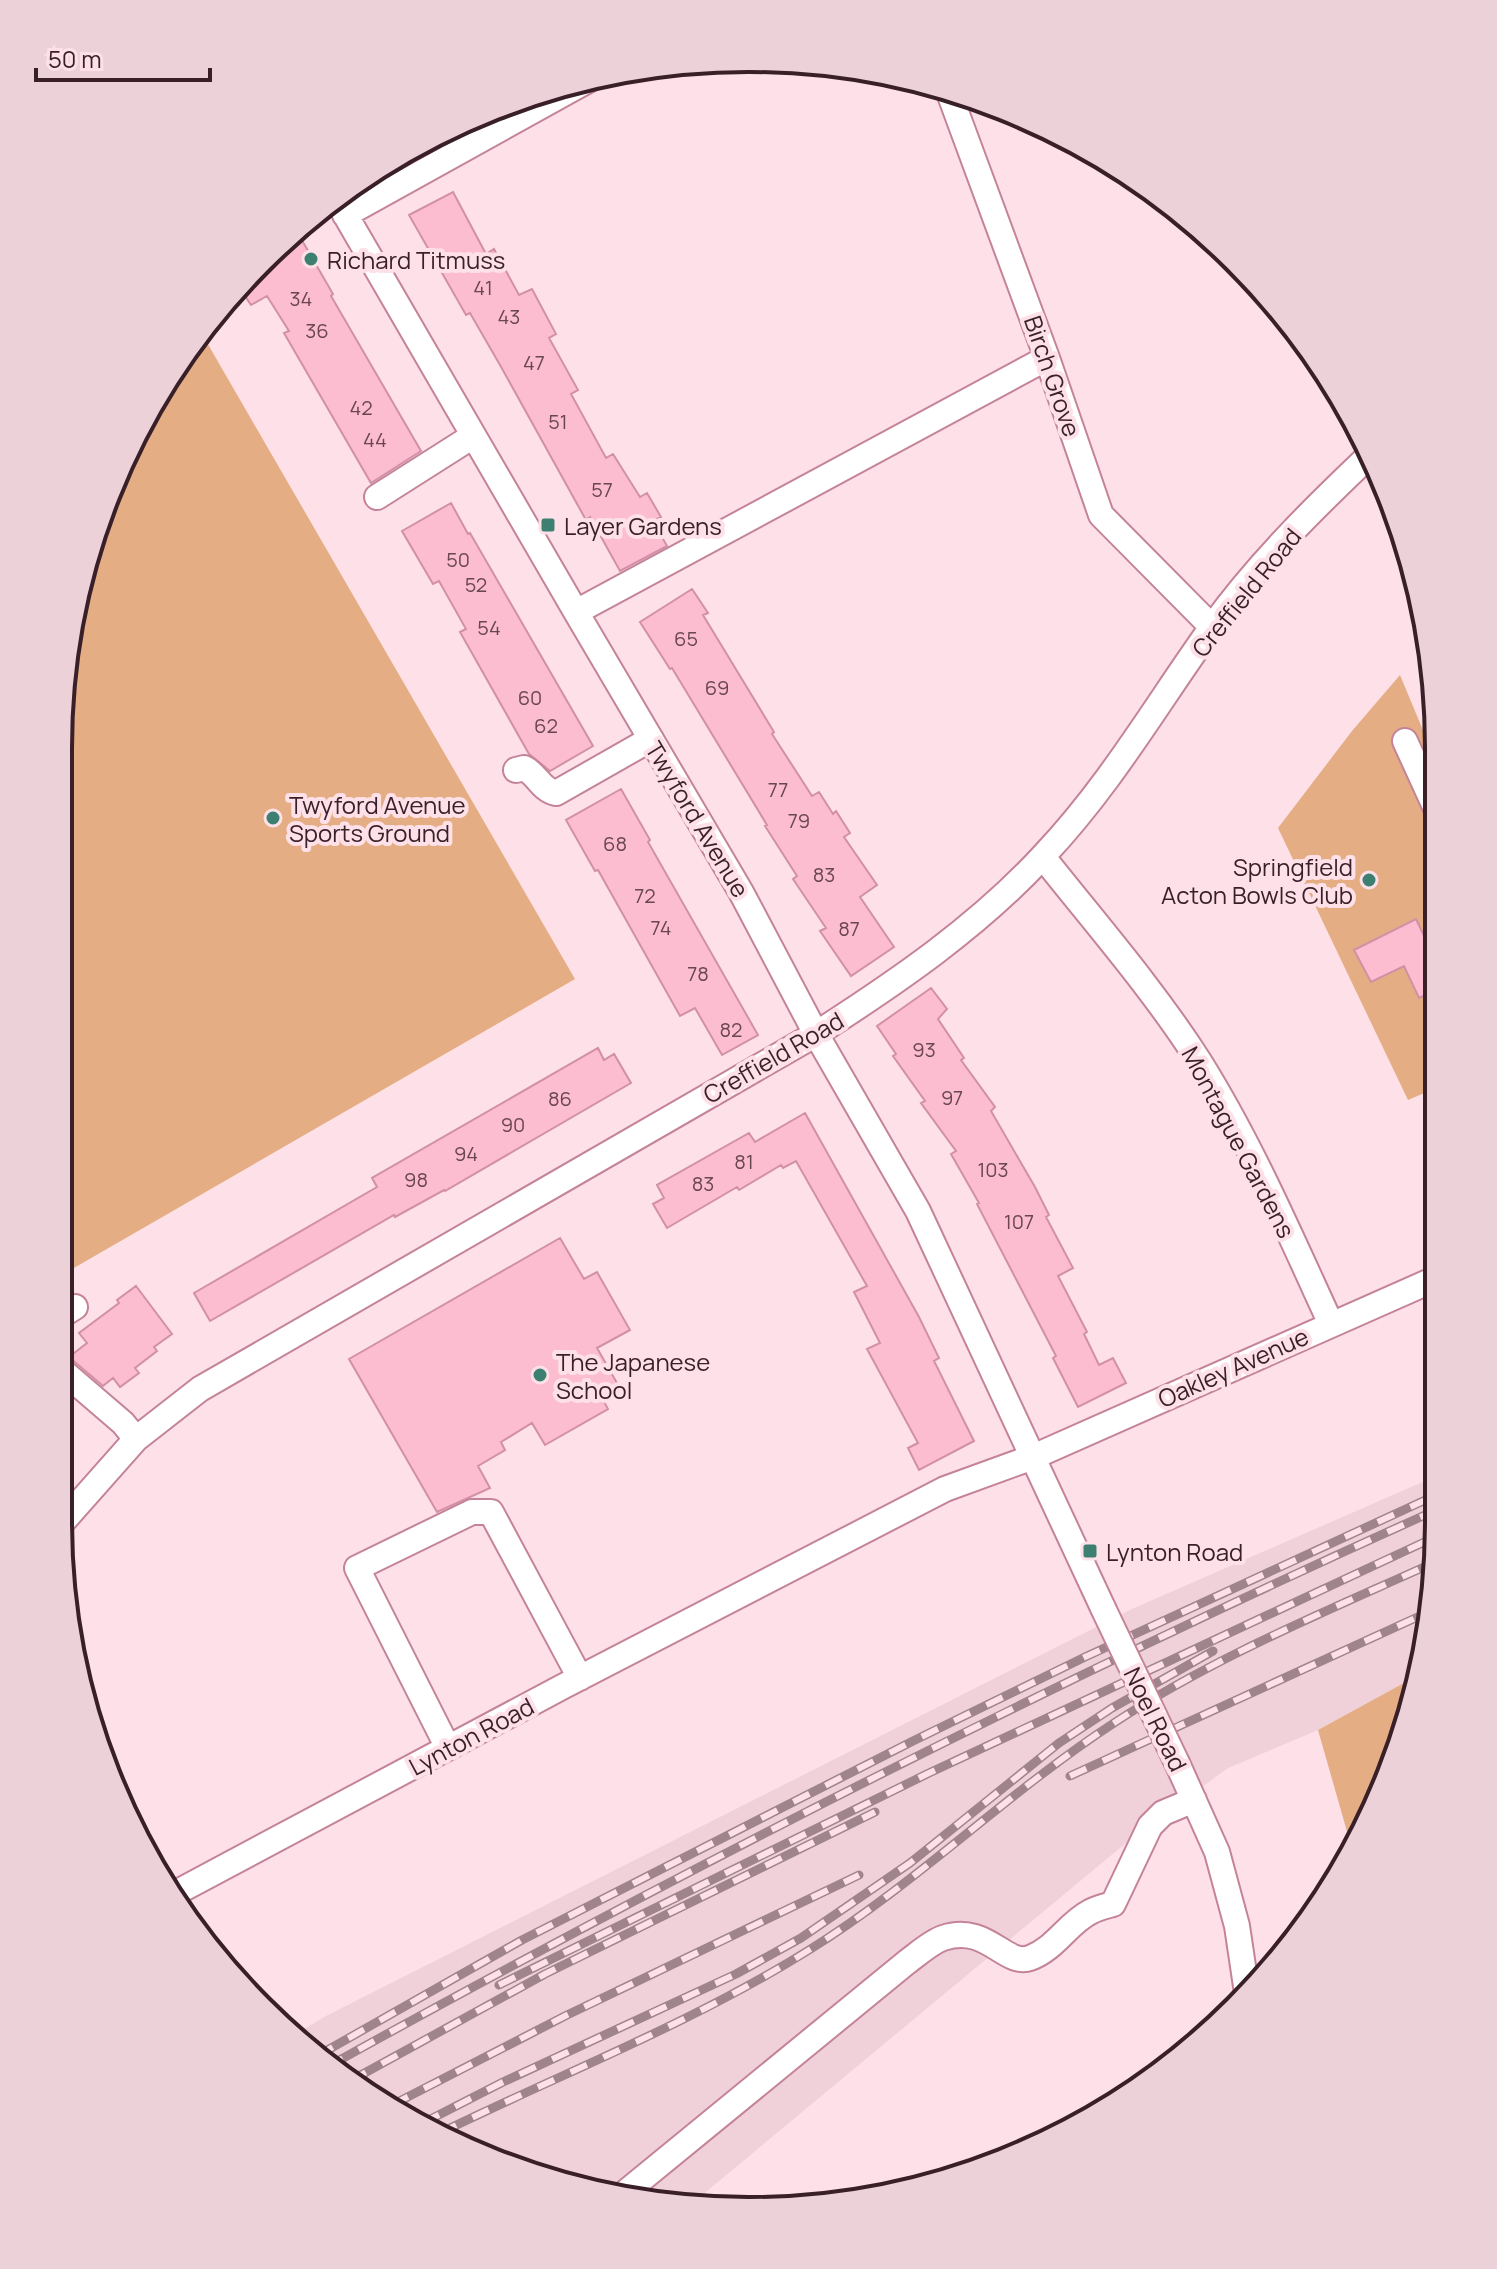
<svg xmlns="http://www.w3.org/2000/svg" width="1497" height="2269" viewBox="0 0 1497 2269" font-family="Manrope,sans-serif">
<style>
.built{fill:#f0d1da}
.green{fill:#e5ad83}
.building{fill:#fcbdd1;stroke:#d290a6;stroke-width:2}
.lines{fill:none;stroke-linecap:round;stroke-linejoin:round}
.minor-casing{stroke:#c48399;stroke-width:28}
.minor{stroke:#fff;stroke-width:24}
.rail-casing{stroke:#9f848c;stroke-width:9}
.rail{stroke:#fde0e8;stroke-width:6;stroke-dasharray:18;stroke-linecap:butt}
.minor-bridge-casing{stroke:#c48399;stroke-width:28;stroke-linecap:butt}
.minor-bridge{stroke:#fff;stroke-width:24}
.poi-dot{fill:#3d8072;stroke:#fde0e8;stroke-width:3}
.labels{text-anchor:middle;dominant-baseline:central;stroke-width:8;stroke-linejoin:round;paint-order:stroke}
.number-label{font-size:20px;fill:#6a4652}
.poi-label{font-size:24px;fill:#391f28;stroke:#fde0e8;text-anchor:start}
.street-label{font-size:24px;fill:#391f28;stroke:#fde0e8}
.rim{fill:none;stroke:#391f28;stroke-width:4}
</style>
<rect width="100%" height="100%" fill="#fde0e8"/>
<path class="built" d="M 1434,1477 L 1433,1611 L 1413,1678 L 1318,1730 L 1228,1768 L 1132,1838 L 689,2206 L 485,2159 L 328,2068 L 296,2034 L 324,2017 L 1132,1609 Z"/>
<path class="green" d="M 202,334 L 575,979 L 60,1276 L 64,658 L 129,444 Z
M 1400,675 L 1437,764 L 1436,1088 L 1408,1100 L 1278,828 L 1352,731 Z
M 1413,1678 L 1368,1825 L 1352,1849 L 1318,1730 Z"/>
<path class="building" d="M 453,192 L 486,254 L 494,249 L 519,295 L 532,289 L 556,334 L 549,338 L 578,390 L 571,394 L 606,458 L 613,454 L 640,497 L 647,493 L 661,517 L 653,521 L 667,546 L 620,571 L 590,517 L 586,520 L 500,365 L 470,313 L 466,315 L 409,215 Z
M 296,230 L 333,294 L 331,296 L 421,451 L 371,483 L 284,333 L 289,331 L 267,296 L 251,305 L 241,290 L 254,281 L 250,274 Z
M 451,503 L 468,534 L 470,533 L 593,746 L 550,771 L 529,754 L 460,632 L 466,629 L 439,581 L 433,584 L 402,531 Z
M 692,589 L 708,613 L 703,615 L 774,732 L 772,734 L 812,796 L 819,792 L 833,814 L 836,811 L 850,833 L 844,837 L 877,885 L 860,897 L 894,947 L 851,976 L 820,931 L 826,928 L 793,879 L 797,876 L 765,826 L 767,825 L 672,668 L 670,669 L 640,622 Z
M 621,789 L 650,840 L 648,842 L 758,1035 L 722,1055 L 695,1008 L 680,1016 L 598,870 L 595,871 L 566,820 Z
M 1416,919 L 1436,961 L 1426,967 L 1436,990 L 1419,998 L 1404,966 L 1371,982 L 1354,950 Z
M 931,988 L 947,1009 L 938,1019 L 964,1058 L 961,1060 L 995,1107 L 991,1111 L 1035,1187 L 1049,1215 L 1046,1217 L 1073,1268 L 1058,1276 L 1087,1332 L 1084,1334 L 1099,1365 L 1113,1358 L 1126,1383 L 1078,1407 L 1053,1358 L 1056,1356 L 977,1204 L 979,1203 L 951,1154 L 956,1151 L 921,1103 L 925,1101 L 893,1056 L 896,1054 L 877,1026 Z
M 598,1048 L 604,1060 L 614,1054 L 631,1083 L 445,1191 L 444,1190 L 395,1217 L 394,1215 L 210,1321 L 194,1293 L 377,1187 L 372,1178 Z
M 805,1113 L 919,1317 L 939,1358 L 934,1361 L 974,1441 L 919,1470 L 908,1448 L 918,1443 L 867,1349 L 880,1343 L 854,1292 L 867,1286 L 796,1161 L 783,1168 L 781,1165 L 739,1190 L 737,1187 L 667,1228 L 653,1204 L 664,1198 L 657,1185 L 749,1133 L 755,1142 Z
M 560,1238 L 584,1279 L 597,1272 L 630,1330 L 597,1348 L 621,1390 L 603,1400 L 608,1409 L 545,1445 L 532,1423 L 501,1442 L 505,1450 L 478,1466 L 490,1488 L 437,1512 L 349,1359 Z
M 136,1286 L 172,1334 L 154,1347 L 157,1351 L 135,1368 L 139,1373 L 120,1387 L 113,1378 L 103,1386 L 69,1357 L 87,1343 L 79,1333 L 119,1303 L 117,1300 Z"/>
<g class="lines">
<defs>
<path id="minor" d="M 948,90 L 1047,358 L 1101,515 L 1212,627
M 335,197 L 576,612 L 741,892 L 816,1034 L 918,1211 L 1103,1608
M 345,215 L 592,78
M 377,497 L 473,436
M 576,612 L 1047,358
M 1405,741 L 1437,811
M 516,770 L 524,768 C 537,774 541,790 556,793 L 651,739
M 1043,857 C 1096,924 1153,989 1199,1061 C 1251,1144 1290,1235 1331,1324
M 59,1317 L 75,1307
M 59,1368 L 123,1423 L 136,1439
M 59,1526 L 136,1439 L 200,1389 L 816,1034 C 897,982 979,926 1044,855 C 1111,784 1156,705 1212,627 C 1258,563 1315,507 1372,453
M 448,1748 L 357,1568 L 472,1512 L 491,1512 L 580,1678
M 1178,1765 L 1217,1852 L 1237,1926 L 1247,1993
M 170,1896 L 562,1687 L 945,1489 L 1033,1457 L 1435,1279
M 626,2192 L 907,1962 C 918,1954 931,1942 943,1938 C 987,1923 1005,1967 1030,1958 C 1055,1949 1068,1923 1090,1912 C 1097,1908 1106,1906 1113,1904 L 1150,1826 L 1163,1813 L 1194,1800"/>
</defs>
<use href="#minor" class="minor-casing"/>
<use href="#minor" class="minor"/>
<defs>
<path id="rail" d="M 1070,1776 L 1433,1610
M 499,1985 L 929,1773 L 1433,1538
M 317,2056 L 522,1940 L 915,1740 L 1085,1657 L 1434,1496
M 327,2067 C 688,1867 1057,1680 1434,1511
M 350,2081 L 545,1974 L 875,1812
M 392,2105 L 565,2016 L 859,1875
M 423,2123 L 503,2082 L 736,1974 L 801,1938 L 910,1863 L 1059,1743 L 1112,1708 L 1213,1651
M 440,2133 C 563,2073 692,2023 809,1950 C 917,1883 1008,1792 1114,1723 C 1214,1657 1325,1612 1433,1563"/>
</defs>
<use href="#rail" class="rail-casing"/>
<use href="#rail" class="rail"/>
<defs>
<path id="minor-bridge" d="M 1103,1608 L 1178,1765"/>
</defs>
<use href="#minor-bridge" class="minor-bridge-casing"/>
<use href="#minor-bridge" class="minor-bridge"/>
</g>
<g class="poi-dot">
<circle cx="311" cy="259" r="8"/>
<rect x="540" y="517" width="16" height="16" rx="4"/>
<circle cx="273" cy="818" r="8"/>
<circle cx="1369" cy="880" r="8"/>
<circle cx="540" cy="1375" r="8"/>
<rect x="1082" y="1543" width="16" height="16" rx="4"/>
</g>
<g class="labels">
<g class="number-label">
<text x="483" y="287">41</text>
<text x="301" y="298">34</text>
<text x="509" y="316">43</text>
<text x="317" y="330">36</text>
<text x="534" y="362">47</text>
<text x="361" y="407">42</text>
<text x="558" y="421">51</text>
<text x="375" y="439">44</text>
<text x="602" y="489">57</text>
<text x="458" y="559">50</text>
<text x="476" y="584">52</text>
<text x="489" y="627">54</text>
<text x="686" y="638">65</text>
<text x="717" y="687">69</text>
<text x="530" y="697">60</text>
<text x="546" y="725">62</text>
<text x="778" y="789">77</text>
<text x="799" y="820">79</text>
<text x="615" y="843">68</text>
<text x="824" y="874">83</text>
<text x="645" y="895">72</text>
<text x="661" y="927">74</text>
<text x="849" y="928">87</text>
<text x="698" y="973">78</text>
<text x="731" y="1029">82</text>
<text x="924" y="1049">93</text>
<text x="952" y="1097">97</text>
<text x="560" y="1098">86</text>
<text x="513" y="1124">90</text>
<text x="466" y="1153">94</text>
<text x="744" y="1161">81</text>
<text x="993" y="1169">103</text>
<text x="416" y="1179">98</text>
<text x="703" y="1183">83</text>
<text x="1019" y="1221">107</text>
</g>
<g class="poi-label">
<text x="327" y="259">Richard Titmuss</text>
<text x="564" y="525">Layer Gardens</text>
<text x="289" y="804">Twyford Avenue<tspan x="289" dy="28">Sports Ground</tspan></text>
<text x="1353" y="866" text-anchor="end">Springfield<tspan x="1353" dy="28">Acton Bowls Club</tspan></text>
<text x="556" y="1361">The Japanese<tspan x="556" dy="28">School</tspan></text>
<text x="1106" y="1551">Lynton Road</text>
</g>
<g class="street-label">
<text transform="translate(1053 376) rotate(71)">Birch Grove</text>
<text transform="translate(1246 592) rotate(-51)">Creffield Road</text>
<text transform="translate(698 819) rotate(59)">Twyford Avenue</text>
<text transform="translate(773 1057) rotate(-30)">Creffield Road</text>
<text transform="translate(1239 1142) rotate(62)">Montague Gardens</text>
<text transform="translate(1233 1367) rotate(-24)">Oakley Avenue</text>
<text transform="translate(1156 1719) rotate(64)">Noel Road</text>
<text transform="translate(471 1736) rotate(-28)">Lynton Road</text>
</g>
</g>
<path d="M0 0H1497V2269H0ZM748 72H749A676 676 0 0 1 1425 748V1521A676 676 0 0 1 749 2197H748A676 676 0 0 1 72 1521V748A676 676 0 0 1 748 72Z" fill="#edd1d9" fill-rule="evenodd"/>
<path class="rim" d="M748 72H749A676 676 0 0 1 1425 748V1521A676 676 0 0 1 749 2197H748A676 676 0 0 1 72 1521V748A676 676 0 0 1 748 72Z"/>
<path d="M36 68v12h174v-12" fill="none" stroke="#391f28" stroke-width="4"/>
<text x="48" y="68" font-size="24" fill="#391f28" stroke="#fde0e8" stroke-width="6" paint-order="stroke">50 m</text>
</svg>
